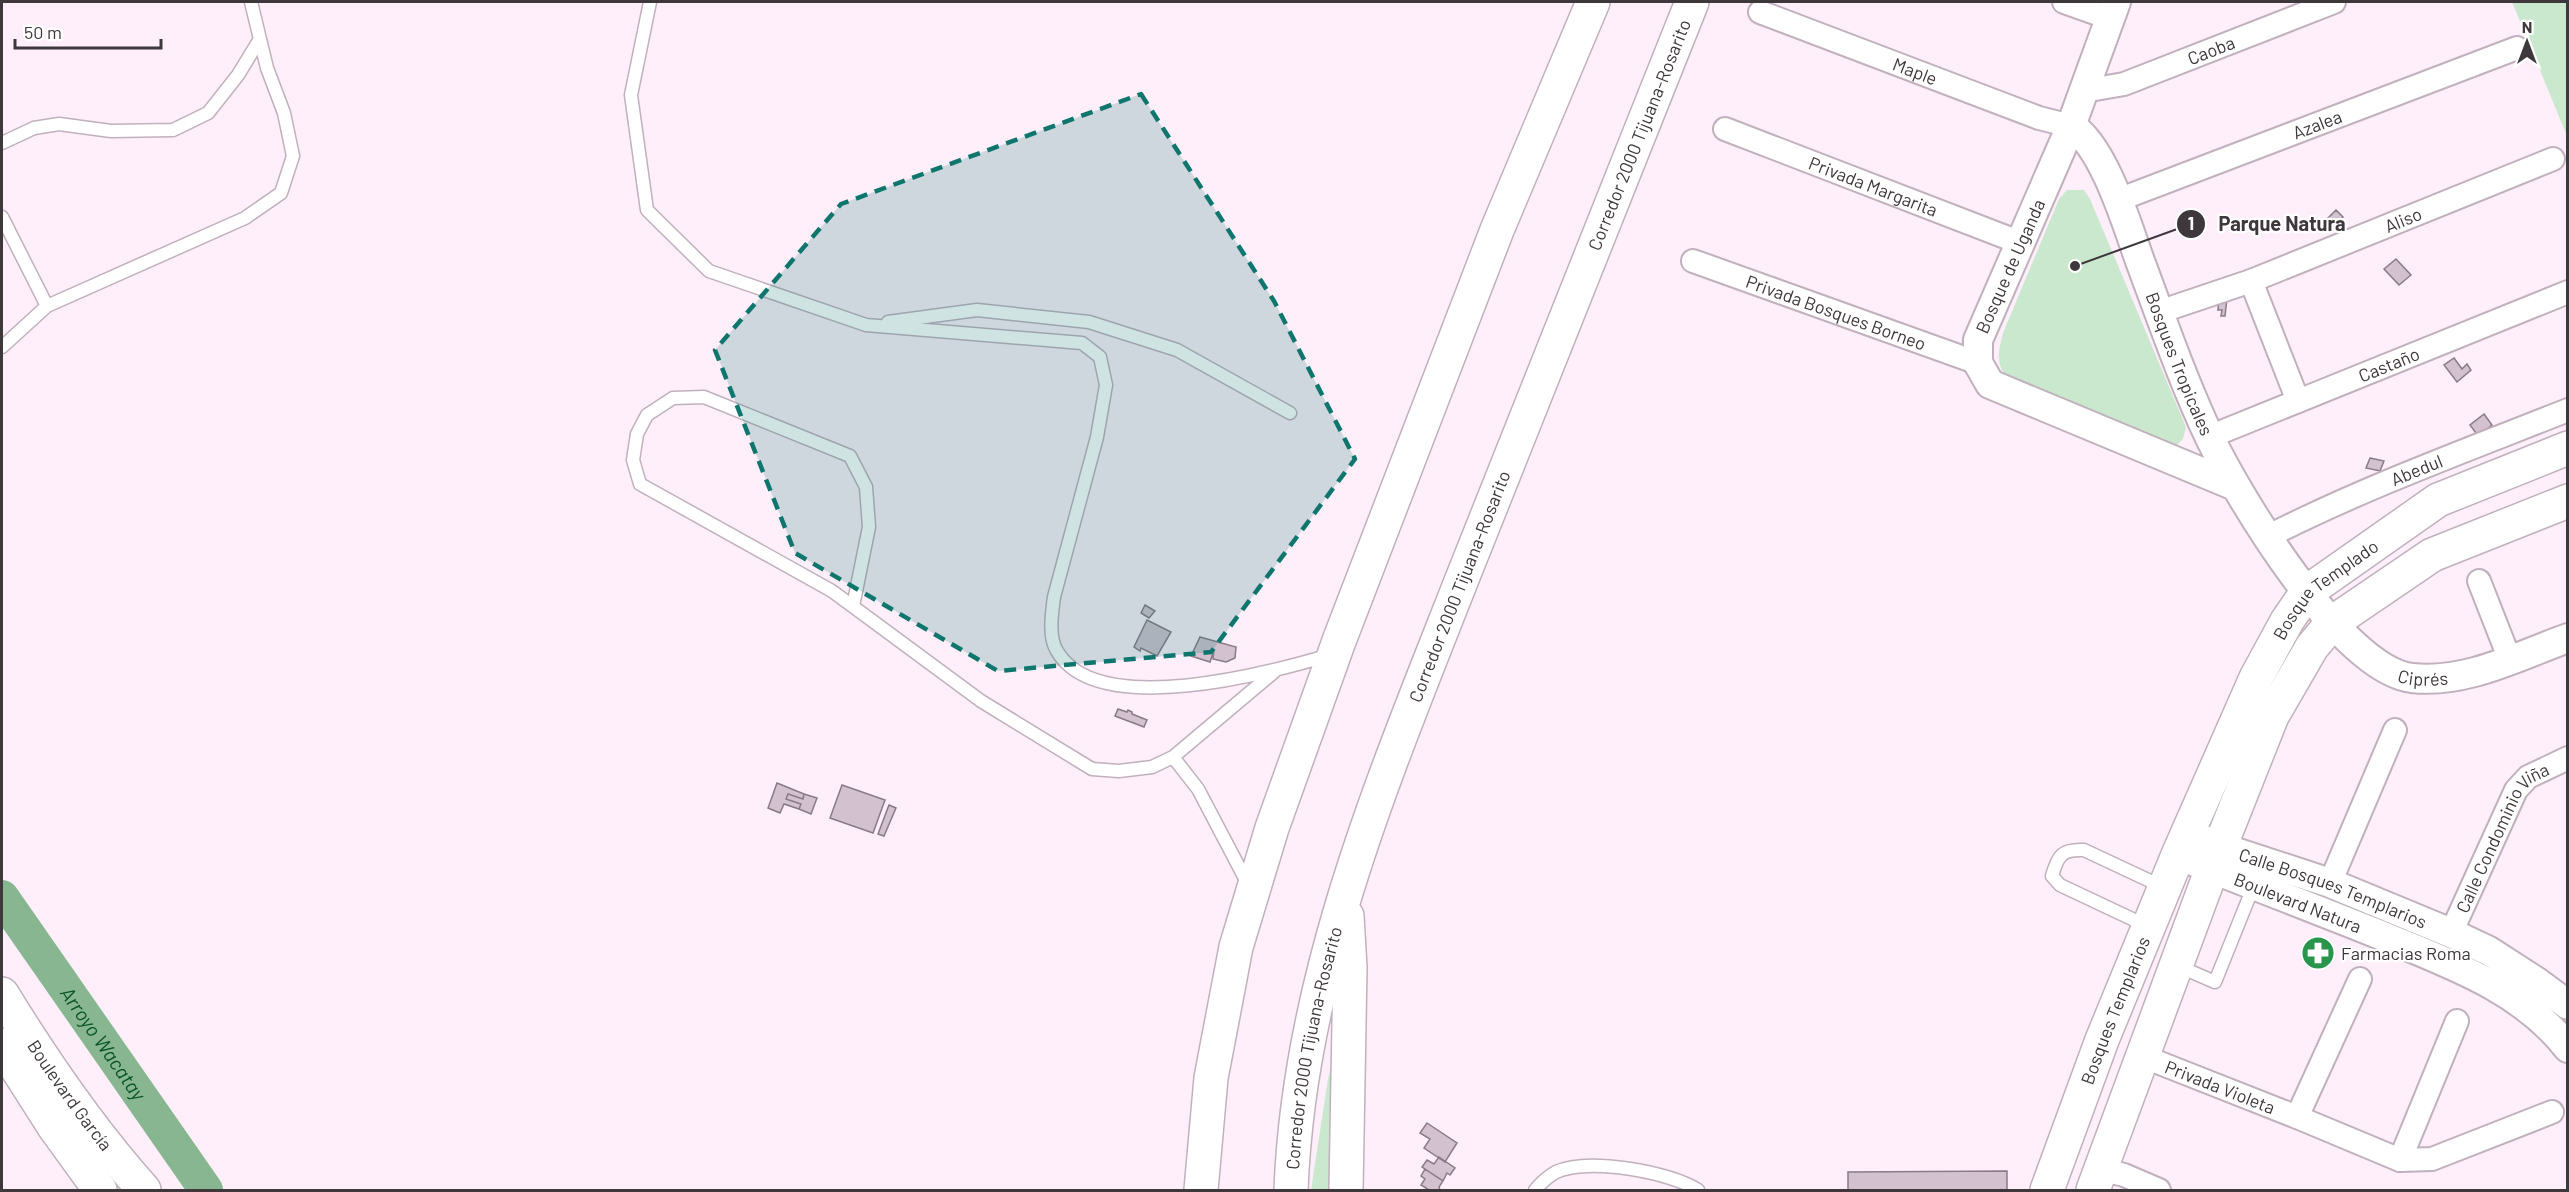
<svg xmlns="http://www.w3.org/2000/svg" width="2569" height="1192" viewBox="0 0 2569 1192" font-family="Barlow,sans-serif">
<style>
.green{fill:#cae8ce}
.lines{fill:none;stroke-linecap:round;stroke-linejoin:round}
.river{stroke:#88b690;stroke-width:34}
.building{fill:#d3c1cf;stroke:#8a7a87;stroke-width:1.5}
.service-casing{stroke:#c1b0bd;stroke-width:15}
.minor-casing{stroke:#c1b0bd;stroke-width:26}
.tertiary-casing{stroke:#c1b0bd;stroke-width:32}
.secondary-casing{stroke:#c1b0bd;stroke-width:36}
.primary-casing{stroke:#c1b0bd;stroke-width:36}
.trunk-casing{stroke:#c1b0bd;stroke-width:36}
.service{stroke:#fff;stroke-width:12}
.minor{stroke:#fff;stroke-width:22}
.tertiary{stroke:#fff;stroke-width:28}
.secondary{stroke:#fff;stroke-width:33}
.primary{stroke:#fff;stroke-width:33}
.trunk{stroke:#fff;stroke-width:33}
.marked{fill:#0f766e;fill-opacity:0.2;stroke:#0f766e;stroke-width:4.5;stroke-dasharray:12 8;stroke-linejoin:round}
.labels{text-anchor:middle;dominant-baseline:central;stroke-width:4.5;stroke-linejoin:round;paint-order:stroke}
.street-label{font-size:18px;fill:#3e373c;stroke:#fff}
.poi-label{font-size:18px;fill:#3e373c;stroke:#fff;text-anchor:start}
.water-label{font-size:20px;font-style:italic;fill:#0a5525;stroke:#fff}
.leader{fill:none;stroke:#3e373c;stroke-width:2}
.callout-dot{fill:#3e373c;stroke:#fff;stroke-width:2}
.mark-label{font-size:18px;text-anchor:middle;font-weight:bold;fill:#fff}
.callout-label{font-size:20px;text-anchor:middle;font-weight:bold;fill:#3e373c;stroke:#fff;stroke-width:4.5;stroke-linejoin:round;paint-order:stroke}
</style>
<rect width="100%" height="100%" fill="#feeffb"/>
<path class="green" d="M 2512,2 L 2567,2 L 2567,136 Z
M 2067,190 L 2084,190 L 2090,199 L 2186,427 L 2183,439 L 2176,446 L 2165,446 L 2010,384 C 1996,363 1997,357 2003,333 L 2059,199 Z
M 1342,1015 L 1340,1190 L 1311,1190 L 1328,1079 Z"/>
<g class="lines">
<path class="river" id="s1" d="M 2,897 L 206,1190"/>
</g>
<path class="building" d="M 2336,210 L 2343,217 L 2333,228 L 2326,220 Z
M 2396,259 L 2411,275 L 2399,285 L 2384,269 Z
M 2219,296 L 2227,298 L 2225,316 L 2221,316 L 2222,310 L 2218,310 Z
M 2454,358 L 2462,369 L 2467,364 L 2471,370 L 2457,382 L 2444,365 Z
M 2484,414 L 2492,425 L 2478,436 L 2470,425 Z
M 2370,458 L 2384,461 L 2380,471 L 2366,468 Z
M 1145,605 L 1155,611 L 1149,618 L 1141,613 Z
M 1147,620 L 1171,632 L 1157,656 L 1141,648 L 1140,651 L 1134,647 Z
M 1200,637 L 1236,647 L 1235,658 L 1226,662 L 1213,659 L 1214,650 L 1210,662 L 1191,656 Z
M 1118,709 L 1127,712 L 1128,710 L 1132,712 L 1132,714 L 1147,720 L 1144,727 L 1115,716 Z
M 777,783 L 804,794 L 803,799 L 788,794 L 786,799 L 801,804 L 799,809 L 784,804 L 780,813 L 768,808 Z
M 842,785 L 885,800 L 873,833 L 830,818 Z
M 788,794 L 803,799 L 804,794 L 817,798 L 811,814 L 799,809 L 801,804 L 786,799 Z
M 889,805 L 896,808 L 884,836 L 878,834 Z
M 1427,1123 L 1457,1143 L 1445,1162 L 1424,1148 L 1430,1139 L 1420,1133 Z
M 1439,1157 L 1455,1168 L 1450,1175 L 1447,1173 L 1443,1181 L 1422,1167 L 1427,1160 L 1434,1164 Z
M 1425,1169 L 1443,1181 L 1439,1187 L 1440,1190 L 1429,1190 L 1421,1185 L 1425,1179 L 1421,1176 Z
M 2007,1171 L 2007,1190 L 1848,1190 L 1848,1172 Z"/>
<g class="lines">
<defs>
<path id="service" d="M 650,2 L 631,95 L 647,210 L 709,271 L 866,325 L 1082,343 L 1100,357 L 1106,385 L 1097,437 L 1054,597 C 1052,612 1048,637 1057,651 C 1097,720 1269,673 1330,655
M 2,143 L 34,128 L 59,124 L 111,131 L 173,130 L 208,113 L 238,75 L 260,39
M 2,217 L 47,306
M 888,322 L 977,310 L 1089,322 L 1177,350 L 1290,413
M 2,347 L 47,306 L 245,218 L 281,193 L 293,156 L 284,113 L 267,68 L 251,2
M 853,606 L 869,527 L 866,487 L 850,456 L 704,397 L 673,398 L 647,415 L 637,434 L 633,460 L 640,484 L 832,591 L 981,701 L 1092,769 L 1119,771 L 1152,767 L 1173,757 L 1274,672
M 1173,757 L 1198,789 L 1249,886
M 2147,926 L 2060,885 L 2052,876 C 2058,855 2062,849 2084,850 L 2163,887
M 2178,966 L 2215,982 L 2254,885
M 1535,1190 C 1540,1184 1549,1176 1556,1172 C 1588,1157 1670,1172 1698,1190"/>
<g id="minor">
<path d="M 2064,2 L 2109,18"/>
<path id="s2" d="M 1760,12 L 2039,118 L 2071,126"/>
<path id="s3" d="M 2084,91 L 2124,84 L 2334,2"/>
<path id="s4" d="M 1725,129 L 2021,243"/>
<path id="s5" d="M 2118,200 L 2517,48"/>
<path id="s6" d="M 1693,261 L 1978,363"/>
<path d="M 2251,281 L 2298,401"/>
<path id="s7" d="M 2159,312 L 2251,281 L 2553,159"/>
<path id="s8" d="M 2209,437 L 2568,292"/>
<path id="s9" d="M 2267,537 C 2363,488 2467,450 2568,410"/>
<path d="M 2479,581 L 2510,660"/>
<path d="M 2330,883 L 2395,730"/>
<path id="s10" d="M 2451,933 L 2516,790 L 2528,777 L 2568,758"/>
<path id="s11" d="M 2142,1056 L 2297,1117 L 2400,1160 L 2432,1159 L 2552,1112"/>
<path d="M 2297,1117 L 2360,979"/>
<path d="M 2400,1160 L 2457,1021"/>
<path d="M 2100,1169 L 2124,1175 L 2159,1190"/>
</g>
<g id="tertiary">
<path d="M 2116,2 L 2071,126 L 1978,340 L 1978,363 L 1990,384 L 2235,486"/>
<path id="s12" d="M 2071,126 C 2104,146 2127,225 2140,261 C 2162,320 2183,381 2210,438 C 2239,498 2342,670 2412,678 C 2466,684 2518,656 2568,638"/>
<path id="s13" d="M 2187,833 L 2220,847 L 2330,883 L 2451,933 L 2489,951 L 2537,982 L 2568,1005"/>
<path id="s14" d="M 2178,855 C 2244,882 2311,907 2378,934 C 2447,963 2520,987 2568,1048"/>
</g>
<g id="secondary">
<path id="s15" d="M 2047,1190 L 2102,1040 L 2178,855 L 2256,678 L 2287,621 L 2307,592 L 2438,500 L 2568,448"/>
<path d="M 2093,1190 L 2220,847 L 2272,716 L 2312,647 L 2332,623 L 2432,555 L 2568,501"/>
</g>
<g id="primary">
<path id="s16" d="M 2,994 C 42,1059 93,1133 144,1190"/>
<path d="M 2,1045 L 55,1128 L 100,1190"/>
</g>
<g id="trunk">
<path d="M 1201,1190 L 1211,1078 L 1236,947 L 1272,828 L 1339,641 L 1497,230 L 1593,2"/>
<path id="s17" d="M 1291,1190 C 1299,977 1383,780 1460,584 C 1536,389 1615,196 1692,2"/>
<path d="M 1346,1190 L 1350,968 L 1347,916"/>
</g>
</defs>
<use href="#service" class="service-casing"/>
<use href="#minor" class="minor-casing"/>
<use href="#tertiary" class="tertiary-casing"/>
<use href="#secondary" class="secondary-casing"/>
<use href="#primary" class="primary-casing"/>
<use href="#trunk" class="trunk-casing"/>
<use href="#service" class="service"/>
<use href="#minor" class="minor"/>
<use href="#tertiary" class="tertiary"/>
<use href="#secondary" class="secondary"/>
<use href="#primary" class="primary"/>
<use href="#trunk" class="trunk"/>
</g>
<path class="marked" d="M 1141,94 L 1274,301 L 1355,459 L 1211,652 L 998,671 L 795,553 L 715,350 L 841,204 Z"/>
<defs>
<symbol id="pharmacy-disc" viewBox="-11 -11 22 22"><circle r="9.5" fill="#29944b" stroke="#fff"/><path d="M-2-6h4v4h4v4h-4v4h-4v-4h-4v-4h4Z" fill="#fff"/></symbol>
</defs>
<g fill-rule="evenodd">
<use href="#pharmacy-disc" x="2299" y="934" width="38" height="38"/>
</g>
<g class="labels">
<g class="street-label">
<text stroke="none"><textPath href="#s3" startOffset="134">Caoba</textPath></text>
<text stroke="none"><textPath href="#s2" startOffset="166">Maple</textPath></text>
<text stroke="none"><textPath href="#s5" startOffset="213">Azalea</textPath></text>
<text stroke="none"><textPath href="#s17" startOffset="1116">Corredor 2000 Tijuana-Rosarito</textPath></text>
<text stroke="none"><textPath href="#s4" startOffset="159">Privada Margarita</textPath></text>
<text stroke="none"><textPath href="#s7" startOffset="261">Aliso</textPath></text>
<text transform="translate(2010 266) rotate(-66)">Bosque de Uganda</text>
<text stroke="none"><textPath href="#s6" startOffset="152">Privada Bosques Borneo</textPath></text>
<text stroke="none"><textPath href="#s12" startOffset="264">Bosques Tropicales</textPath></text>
<text stroke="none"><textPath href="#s8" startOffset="194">Castaño</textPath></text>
<text stroke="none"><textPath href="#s9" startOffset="164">Abedul</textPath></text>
<text stroke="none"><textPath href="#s17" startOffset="630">Corredor 2000 Tijuana-Rosarito</textPath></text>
<text stroke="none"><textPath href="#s15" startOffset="668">Bosque Templado</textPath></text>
<text stroke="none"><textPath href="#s12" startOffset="676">Ciprés</textPath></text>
<text stroke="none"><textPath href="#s10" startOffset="110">Calle Condominio Viña</textPath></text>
<text stroke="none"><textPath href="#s13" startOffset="156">Calle Bosques Templarios</textPath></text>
<text stroke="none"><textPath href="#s14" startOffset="129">Boulevard Natura</textPath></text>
<text stroke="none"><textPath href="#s15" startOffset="192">Bosques Templarios</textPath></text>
<text stroke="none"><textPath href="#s17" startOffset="144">Corredor 2000 Tijuana-Rosarito</textPath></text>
<text stroke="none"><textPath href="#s11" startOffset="84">Privada Violeta</textPath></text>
<text stroke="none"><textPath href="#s16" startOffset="122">Boulevard García</textPath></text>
</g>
<g class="poi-label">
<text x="2341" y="953">Farmacias Roma</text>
</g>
<g class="water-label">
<text stroke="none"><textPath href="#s1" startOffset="178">Arroyo Wacatay</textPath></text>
</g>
</g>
<path class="leader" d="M2075 266L2191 224"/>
<g class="callout-dot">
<circle cx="2075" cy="266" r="6"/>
<circle cx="2191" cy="224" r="15"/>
</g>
<g class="mark-label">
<text x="2191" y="230">1</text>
</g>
<g class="callout-label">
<text x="2282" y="231">Parque Natura</text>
</g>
<rect width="2569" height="1192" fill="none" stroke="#3e373c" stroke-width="6"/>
<g transform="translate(2527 42)" stroke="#ffffff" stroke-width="4.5" paint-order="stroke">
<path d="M0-4.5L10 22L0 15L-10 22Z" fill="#3e373c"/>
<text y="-9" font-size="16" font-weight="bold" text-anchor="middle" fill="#3e373c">N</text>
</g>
<path d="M15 39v9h146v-9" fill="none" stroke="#3e373c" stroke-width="3"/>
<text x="24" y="39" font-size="18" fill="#3e373c" stroke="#ffffff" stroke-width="4.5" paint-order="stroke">50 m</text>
</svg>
